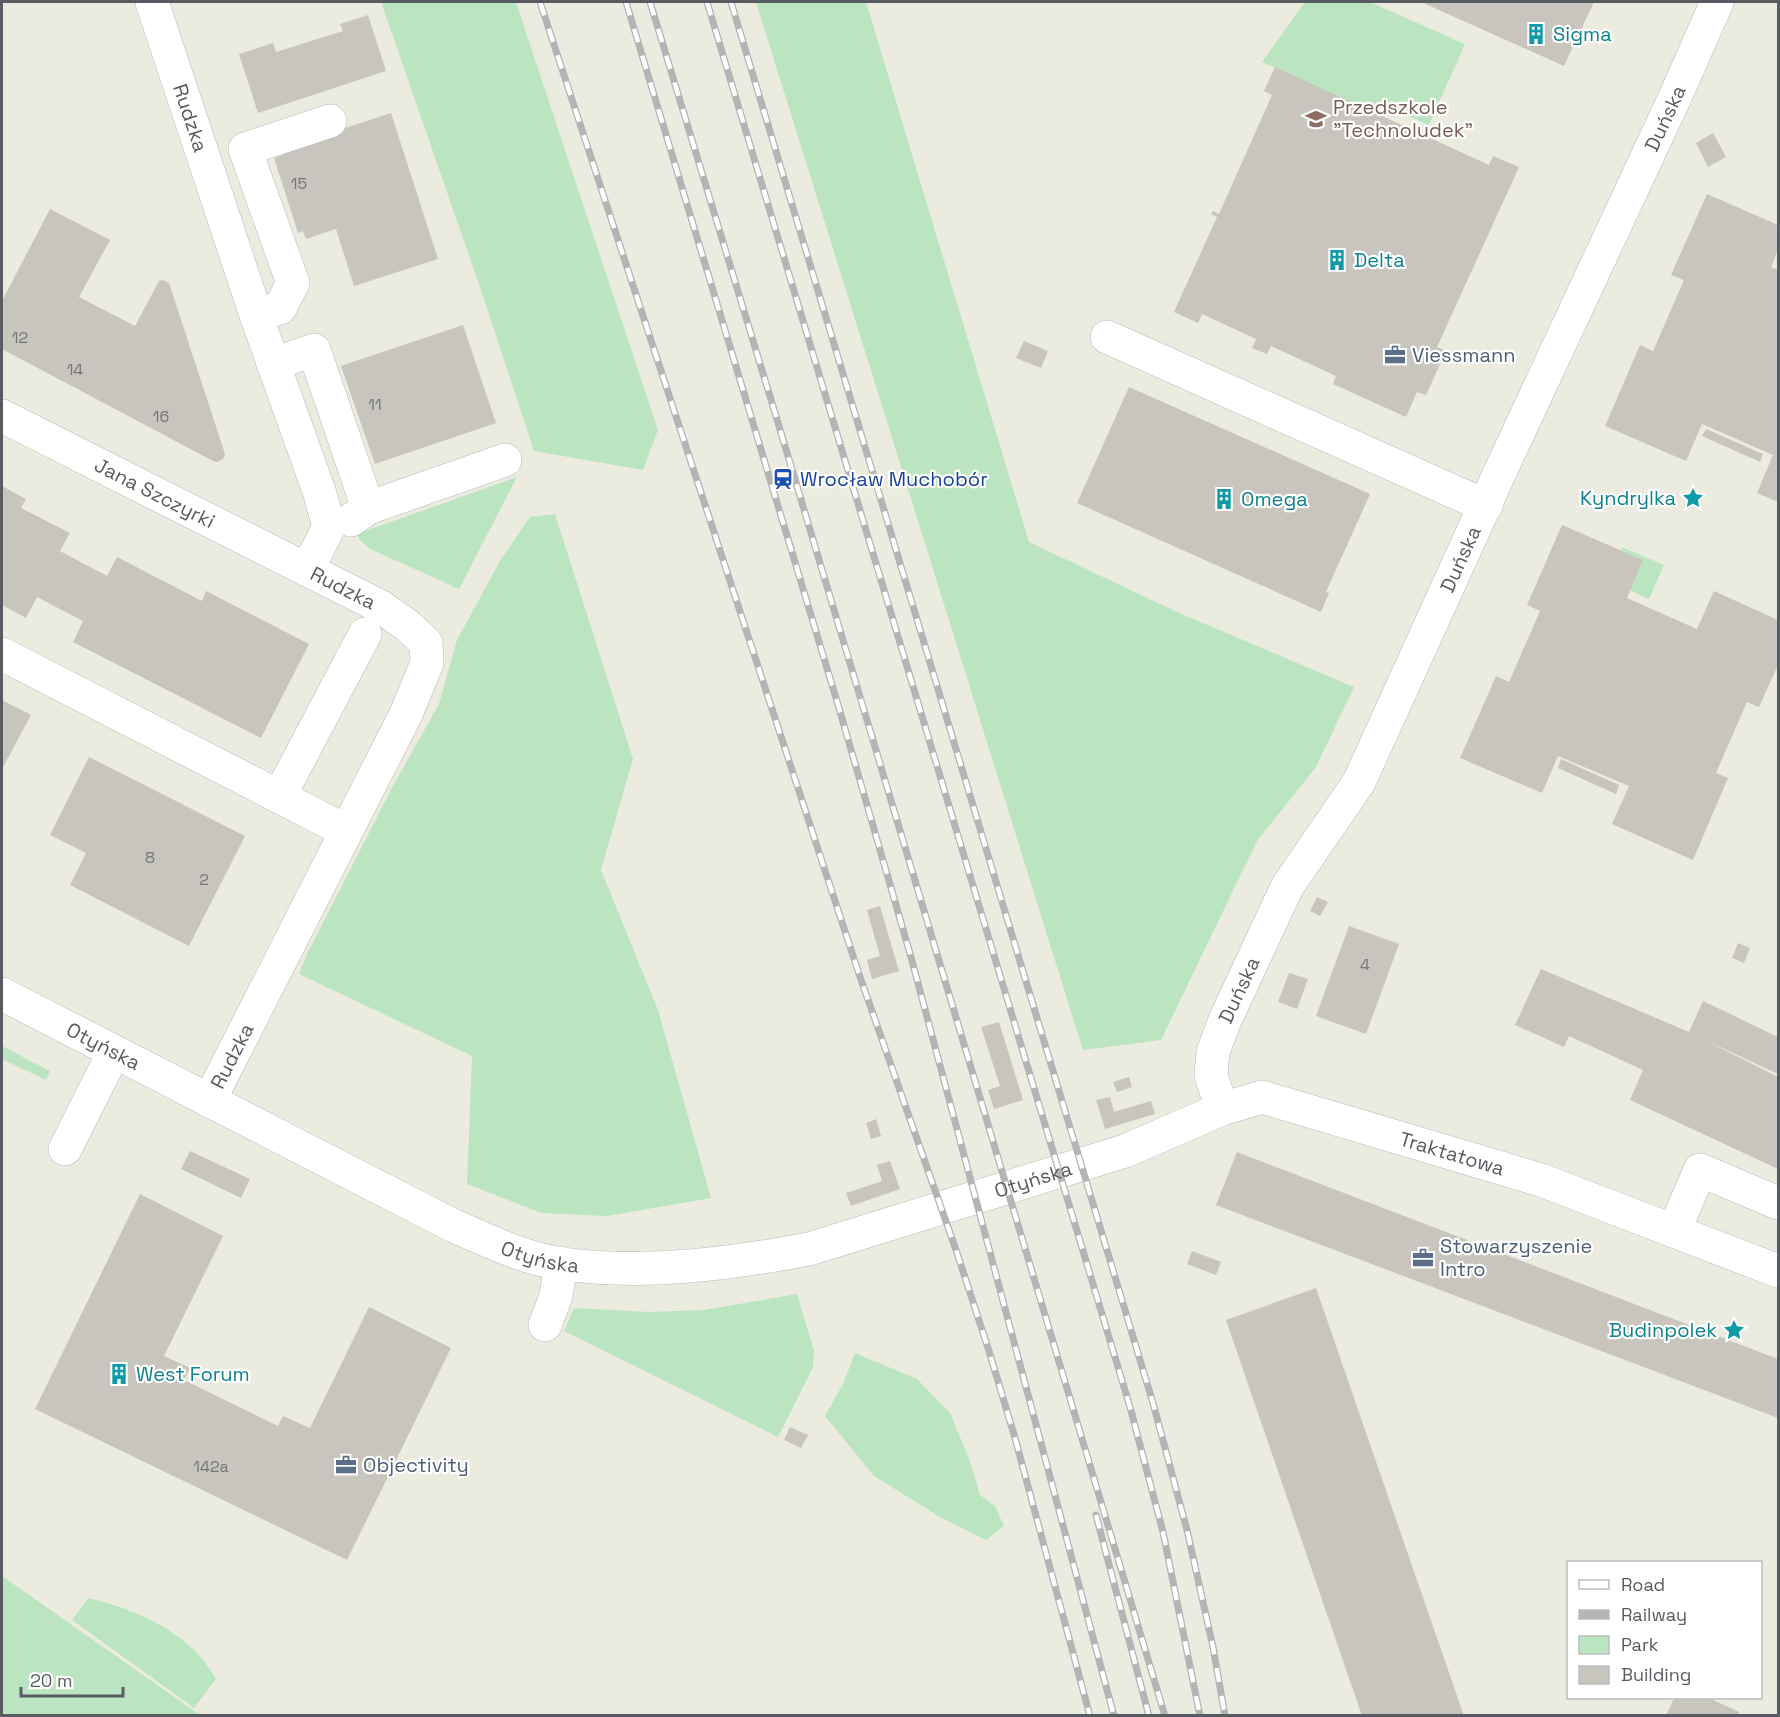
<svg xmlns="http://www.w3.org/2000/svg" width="1780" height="1717" viewBox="0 0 1780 1717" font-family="'Space Grotesk',sans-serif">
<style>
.green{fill:#bbe5c1}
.building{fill:#c7c5bd}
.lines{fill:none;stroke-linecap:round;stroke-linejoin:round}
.minor-casing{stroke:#b7b9bf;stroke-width:34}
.minor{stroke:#fff;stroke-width:33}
.rail-casing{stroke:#b3b4b4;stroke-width:7}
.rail{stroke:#fff;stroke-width:4.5;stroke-dasharray:14;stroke-linecap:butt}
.labels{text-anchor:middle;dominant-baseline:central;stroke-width:4.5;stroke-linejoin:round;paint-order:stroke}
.number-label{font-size:16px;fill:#747678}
.culture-label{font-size:20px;fill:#0d838f;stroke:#fff;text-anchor:start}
.education-label{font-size:20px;fill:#785e54;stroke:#fff;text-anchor:start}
.street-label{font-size:20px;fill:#585b61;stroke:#fff}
.service-label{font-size:20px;fill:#4e5e75;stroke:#fff;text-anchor:start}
.transit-label{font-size:20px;fill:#164399;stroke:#fff;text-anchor:start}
</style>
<rect width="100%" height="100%" fill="#ecebdf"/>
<path class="green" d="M 381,2 L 516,2 L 658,430 L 643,470 L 534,451 L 482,293 Z
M 756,2 L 866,2 L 1029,542 L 1177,612 L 1354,687 L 1316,767 L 1257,841 L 1161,1040 L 1083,1050 Z
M 1305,2 L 1370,2 L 1465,44 L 1429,125 L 1377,102 L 1373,112 L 1262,62 Z
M 517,477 L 459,589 L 370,549 L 360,540 L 357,534 Z
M 555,514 L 633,759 L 601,870 L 658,1010 L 711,1198 L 607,1216 L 541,1213 L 467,1184 L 472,1056 L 299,974 L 307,954 L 395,782 L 439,704 L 457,640 L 500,561 L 530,517 Z
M 1621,547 L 1664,565 L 1649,599 L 1629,590 L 1643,560 L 1621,550 Z
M 2,1046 L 50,1071 L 46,1080 L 2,1059 Z
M 797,1294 L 814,1351 L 813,1367 L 778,1437 L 564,1331 L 574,1308 L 649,1312 L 704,1310 Z
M 855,1353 L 917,1379 L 950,1413 L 970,1461 L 980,1495 L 995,1506 L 1004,1526 L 986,1540 L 940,1517 L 874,1476 L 825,1416 L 843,1384 Z
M 2,1576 L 200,1715 L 2,1715 Z
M 88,1598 C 138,1610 190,1632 216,1679 L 194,1708 L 72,1620 Z"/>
<path class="building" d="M 1421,2 L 1594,2 L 1564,66 Z
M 368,15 L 386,71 L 258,113 L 239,54 L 273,43 L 276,52 L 343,31 L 340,24 Z
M 1275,67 L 1489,165 L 1493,156 L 1519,167 L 1437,347 L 1446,351 L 1426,395 L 1417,392 L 1406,417 L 1333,384 L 1336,376 L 1271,346 L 1267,354 L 1252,348 L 1256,339 L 1202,314 L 1198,323 L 1174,312 L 1217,217 L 1211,214 L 1213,211 L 1219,214 L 1272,95 L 1264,91 Z
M 391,113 L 438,259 L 354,286 L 336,229 L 306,239 L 303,231 L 298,233 L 274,158 L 283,155 L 281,149 Z
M 1713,133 L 1726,157 L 1708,167 L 1696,143 Z
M 1707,194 L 1778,225 L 1778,250 L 1771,267 L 1778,270 L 1778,502 L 1757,493 L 1773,455 L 1702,424 L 1686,461 L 1605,426 L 1640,345 L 1653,351 L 1684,280 L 1671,275 Z
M 50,209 L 110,240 L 79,297 L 135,326 L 159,281 L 163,280 L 169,283 L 225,454 L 223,459 L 217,462 L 213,461 L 2,349 L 2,301 Z
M 463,325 L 496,423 L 375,464 L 341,366 Z
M 1024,341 L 1048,351 L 1041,368 L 1016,358 Z
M 1129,387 L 1370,494 L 1326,592 L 1329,593 L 1321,612 L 1077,503 Z
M 1706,429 L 1763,454 L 1760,462 L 1702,436 Z
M 2,486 L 26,499 L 21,508 L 70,533 L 60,551 L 107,576 L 117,557 L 202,601 L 206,591 L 309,644 L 261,738 L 73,642 L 83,621 L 37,597 L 26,618 L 2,605 Z
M 1562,525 L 1643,560 L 1627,598 L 1697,629 L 1714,591 L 1778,620 L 1778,665 L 1759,707 L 1747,702 L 1716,773 L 1728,778 L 1693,860 L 1612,824 L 1629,786 L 1558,756 L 1542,793 L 1460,758 L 1496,676 L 1509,682 L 1540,611 L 1527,605 Z
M 2,700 L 31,715 L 2,769 Z
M 89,757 L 245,836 L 189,946 L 70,885 L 86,853 L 50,835 Z
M 1561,759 L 1619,785 L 1616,794 L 1558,768 Z
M 1317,897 L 1328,902 L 1320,916 L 1310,911 Z
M 880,906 L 899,971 L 872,979 L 867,960 L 880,956 L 867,910 Z
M 1349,926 L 1399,944 L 1366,1034 L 1316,1016 Z
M 1738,943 L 1750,948 L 1744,963 L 1732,958 Z
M 1541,969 L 1689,1032 L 1703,1001 L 1778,1037 L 1778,1074 L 1703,1039 L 1778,1077 L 1778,1169 L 1630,1100 L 1643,1070 L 1569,1036 L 1564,1047 L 1515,1025 Z
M 1289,973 L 1308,979 L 1297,1009 L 1278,1002 Z
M 999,1022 L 1023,1100 L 994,1109 L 988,1090 L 1000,1086 L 981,1027 Z
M 1129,1077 L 1132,1087 L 1117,1092 L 1113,1082 Z
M 1110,1097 L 1114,1112 L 1151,1101 L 1155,1114 L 1105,1129 L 1096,1100 Z
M 876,1119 L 881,1136 L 871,1139 L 866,1123 Z
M 190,1151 L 250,1179 L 241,1198 L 181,1169 Z
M 1237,1152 L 1778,1359 L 1778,1418 L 1216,1205 Z
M 890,1161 L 900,1189 L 851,1206 L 846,1193 L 882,1181 L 877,1165 Z
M 140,1194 L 223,1236 L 164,1356 L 190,1368 L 184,1380 L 278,1426 L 283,1416 L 310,1428 L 369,1307 L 451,1348 L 347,1560 L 35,1409 Z
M 1192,1251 L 1221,1262 L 1216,1275 L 1187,1264 Z
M 1316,1288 L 1464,1716 L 1362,1716 L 1226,1320 Z
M 790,1427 L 808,1435 L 801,1448 L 784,1440 Z
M 1674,1698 L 1709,1698 L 1739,1712 L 1738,1716 L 1666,1716 Z"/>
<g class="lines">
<defs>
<g id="minor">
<path id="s1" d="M 152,2 L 256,315 L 320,494 L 329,527 L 307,570"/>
<path d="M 256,315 L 280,308 L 293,283 L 245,149 L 330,121"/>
<path d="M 1107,337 L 1486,506"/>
<path d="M 273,364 L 314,350 L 368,508"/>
<path id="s2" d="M 2,416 L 381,607 L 408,626 L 426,643 L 427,663 L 406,714 L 209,1101"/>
<path d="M 351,520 L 368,508 L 505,460"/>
<path d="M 2,654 L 346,831"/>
<path d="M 279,797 L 365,634"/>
<path id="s3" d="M 2,994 L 454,1226 C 489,1241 525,1259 563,1264 C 645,1275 729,1264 809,1249 L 1125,1151 L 1222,1109 L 1262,1097 L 1541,1180 L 1778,1271"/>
<path id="s4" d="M 1222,1109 L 1211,1075 L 1213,1052 L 1225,1020 L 1287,887 L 1359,782 L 1500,472 L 1676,95 L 1717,2"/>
<path d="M 65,1149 L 114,1052"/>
<path d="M 1674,1231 L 1700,1170 L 1778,1203"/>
<path d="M 545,1325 L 556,1296 L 561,1263"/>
</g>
</defs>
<use href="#minor" class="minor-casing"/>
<use href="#minor" class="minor"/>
<defs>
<path id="rail" d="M 540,2 L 859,974 L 956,1250 L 989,1351 L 1015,1438 L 1090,1716
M 626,2 L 839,708 L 911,957 L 1114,1716
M 650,2 L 779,426 L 1165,1716
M 707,2 L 1130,1407 L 1163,1532 L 1200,1716
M 731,2 L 1153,1403 L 1187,1530 L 1213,1647 L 1225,1716
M 1096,1515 L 1149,1716"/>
</defs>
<use href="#rail" class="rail-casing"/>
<use href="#rail" class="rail"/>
</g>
<defs>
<symbol id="building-bare" viewBox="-9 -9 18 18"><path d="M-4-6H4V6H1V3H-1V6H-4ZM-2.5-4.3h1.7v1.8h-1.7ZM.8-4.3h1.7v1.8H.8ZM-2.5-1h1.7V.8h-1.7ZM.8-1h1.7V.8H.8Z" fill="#0f9aa8" stroke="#fff" stroke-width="2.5" paint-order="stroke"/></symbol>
<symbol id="school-bare" viewBox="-9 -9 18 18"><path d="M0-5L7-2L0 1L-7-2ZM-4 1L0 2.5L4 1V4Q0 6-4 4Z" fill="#8d6e63" stroke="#fff" stroke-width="2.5" paint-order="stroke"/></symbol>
<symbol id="office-bare" viewBox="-9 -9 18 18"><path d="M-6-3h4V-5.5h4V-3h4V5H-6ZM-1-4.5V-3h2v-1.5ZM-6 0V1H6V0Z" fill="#5c6f8a" stroke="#fff" stroke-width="2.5" paint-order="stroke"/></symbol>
<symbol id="station-bare" viewBox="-9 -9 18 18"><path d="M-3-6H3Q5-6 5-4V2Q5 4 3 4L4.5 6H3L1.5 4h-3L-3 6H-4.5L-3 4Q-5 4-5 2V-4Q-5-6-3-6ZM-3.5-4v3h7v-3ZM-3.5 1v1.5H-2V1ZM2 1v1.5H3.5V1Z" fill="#1a4fb4" stroke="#fff" stroke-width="2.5" paint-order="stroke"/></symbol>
<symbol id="sight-bare" viewBox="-9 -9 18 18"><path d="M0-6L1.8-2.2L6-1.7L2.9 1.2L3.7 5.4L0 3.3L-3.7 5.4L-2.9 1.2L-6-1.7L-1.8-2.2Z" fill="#0f9aa8" stroke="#fff" stroke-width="2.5" paint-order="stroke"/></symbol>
</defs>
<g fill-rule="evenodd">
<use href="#building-bare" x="1521" y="19" width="30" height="30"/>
<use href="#school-bare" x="1301" y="104" width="30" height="30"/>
<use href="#building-bare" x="1322" y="245" width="30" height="30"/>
<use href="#office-bare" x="1380" y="340" width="30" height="30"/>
<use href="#station-bare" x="768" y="464" width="30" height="30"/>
<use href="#sight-bare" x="1678" y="483" width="30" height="30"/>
<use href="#building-bare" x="1209" y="484" width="30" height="30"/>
<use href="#office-bare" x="1408" y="1243" width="30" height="30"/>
<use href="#sight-bare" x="1719" y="1315" width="30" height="30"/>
<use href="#building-bare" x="104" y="1359" width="30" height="30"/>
<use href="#office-bare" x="331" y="1450" width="30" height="30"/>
</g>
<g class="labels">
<g class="number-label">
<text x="299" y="183">15</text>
<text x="20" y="337">12</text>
<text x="75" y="369">14</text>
<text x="375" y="404">11</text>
<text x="161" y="416">16</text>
<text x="150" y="857">8</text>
<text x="204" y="879">2</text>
<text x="1365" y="964">4</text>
<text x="211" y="1466">142a</text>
</g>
<g class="culture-label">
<text x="1553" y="34">Sigma</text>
<text x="1354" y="260">Delta</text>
<text x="1676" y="498" text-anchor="end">Kyndrylka</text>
<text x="1241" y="499">Omega</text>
<text x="1717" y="1330" text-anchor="end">Budinpolek</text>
<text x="136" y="1374">West Forum</text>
</g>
<g class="education-label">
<text x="1333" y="107">Przedszkole<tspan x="1333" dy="23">"Technoludek"</tspan></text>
</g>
<g class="street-label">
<text stroke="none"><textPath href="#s1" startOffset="122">Rudzka</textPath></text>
<text stroke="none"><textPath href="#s4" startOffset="1098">Duńska</textPath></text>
<text stroke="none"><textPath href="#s2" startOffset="171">Jana Szczyrki</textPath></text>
<text stroke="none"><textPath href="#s4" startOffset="612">Duńska</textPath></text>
<text stroke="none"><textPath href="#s2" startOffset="382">Rudzka</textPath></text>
<text stroke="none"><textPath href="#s4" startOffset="126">Duńska</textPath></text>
<text stroke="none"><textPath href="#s3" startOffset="114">Otyńska</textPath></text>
<text transform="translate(232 1056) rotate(-63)">Rudzka</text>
<text stroke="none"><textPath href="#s3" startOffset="1548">Traktatowa</textPath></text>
<text stroke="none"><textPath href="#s3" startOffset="1106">Otyńska</textPath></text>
<text stroke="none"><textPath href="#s3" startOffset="600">Otyńska</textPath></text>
</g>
<g class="service-label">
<text x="1412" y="355">Viessmann</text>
<text x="1440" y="1246">Stowarzyszenie<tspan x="1440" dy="23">Intro</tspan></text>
<text x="363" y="1465">Objectivity</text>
</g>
<g class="transit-label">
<text x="800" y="479">Wrocław Muchobór</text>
</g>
</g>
<rect width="1780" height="1717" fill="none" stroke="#585b61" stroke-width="6"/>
<rect x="1567" y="1561" width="195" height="138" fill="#ffffff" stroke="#bcbdc0" stroke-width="1.5"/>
<rect x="1579" y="1580" width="30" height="9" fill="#ffffff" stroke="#bcbdc0" stroke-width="1.5"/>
<text x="1621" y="1591" font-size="18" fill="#585b61">Road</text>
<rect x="1579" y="1610" width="30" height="9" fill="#b3b4b4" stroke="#bcbdc0" stroke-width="1.5"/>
<text x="1621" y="1621" font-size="18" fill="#585b61">Railway</text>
<rect x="1579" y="1636" width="30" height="18" fill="#bbe5c1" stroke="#bcbdc0" stroke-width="1.5"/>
<text x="1621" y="1651" font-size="18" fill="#585b61">Park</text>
<rect x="1579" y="1666" width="30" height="18" fill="#c7c5bd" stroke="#bcbdc0" stroke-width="1.5"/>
<text x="1621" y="1681" font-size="18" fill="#585b61">Building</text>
<path d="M21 1687v9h102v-9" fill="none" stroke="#585b61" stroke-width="3"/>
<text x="30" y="1687" font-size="18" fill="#585b61" stroke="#ffffff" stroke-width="4.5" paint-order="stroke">20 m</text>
</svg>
